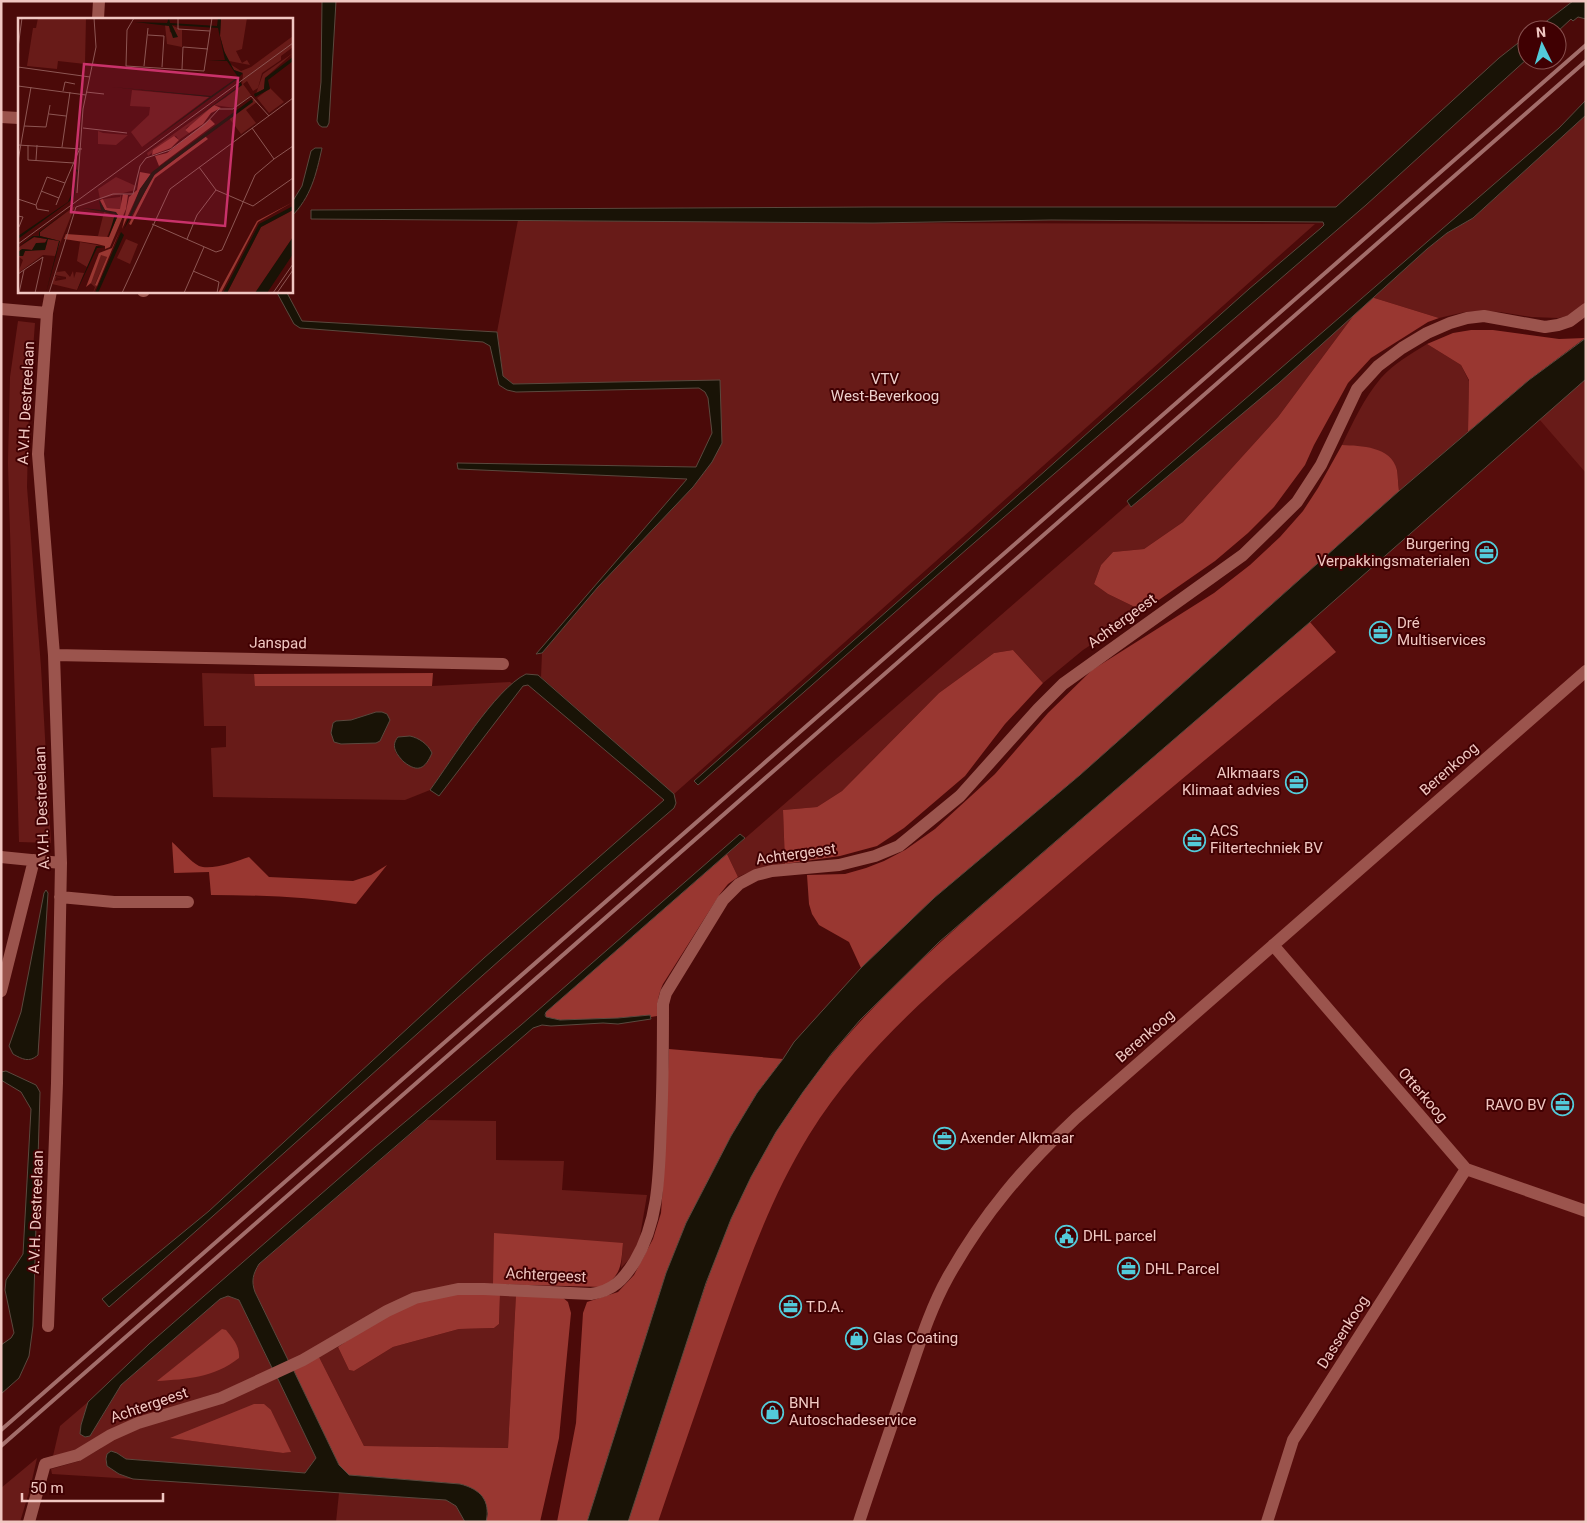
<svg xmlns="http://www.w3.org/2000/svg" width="1587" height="1523" viewBox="0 0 1587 1523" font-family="Roboto,sans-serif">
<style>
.built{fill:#570d0c}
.green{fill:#681b18;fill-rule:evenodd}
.forest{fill:#993731}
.water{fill:#191306;stroke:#5a493e}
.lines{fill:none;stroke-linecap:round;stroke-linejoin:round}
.minor{stroke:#9b544d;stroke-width:12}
.rail{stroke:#a26d6a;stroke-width:4}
.labels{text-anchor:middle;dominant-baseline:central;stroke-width:4;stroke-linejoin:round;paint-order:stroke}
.park-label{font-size:15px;fill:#edd0cd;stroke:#400002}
.street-label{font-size:15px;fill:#f1c7c2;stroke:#400002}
.poi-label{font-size:15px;fill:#f1c7c2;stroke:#400002;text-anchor:start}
.inset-road{fill:none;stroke:#8d5653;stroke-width:1}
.view{fill:#c9326a;fill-opacity:0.15;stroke:#c9326a;stroke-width:2.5}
.inset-edge{fill:none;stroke:#f1c7c2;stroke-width:2.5}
</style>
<rect width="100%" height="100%" fill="#4b0a09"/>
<path class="built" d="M 1586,358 L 1586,1522 L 608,1522 L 835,1020 Z"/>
<path class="green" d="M 1586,115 L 1585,306 L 1567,316 L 1558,318 L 1531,317 L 1500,312 L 1480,311 L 1465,312 L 1439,318 L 1368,296 L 1278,417 L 1183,522 L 1144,549 L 1113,552 L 1101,565 L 1094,584 L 1108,594 L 1143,611 L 1083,650 L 1043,683 L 1013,650 L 994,653 L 939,693 L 842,791 L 817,807 L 783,810 L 785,864 C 768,866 754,870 738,877 L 727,854 L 1126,506 L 1281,377 L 1368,296 L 1447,233 L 1473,218 Z
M 518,220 L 873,223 L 1315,224 L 674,794 L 541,677 L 542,653 L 598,587 L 693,487 L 712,462 L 719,380 L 513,384 L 503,376 L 497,332 Z
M 18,321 L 35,323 L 29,402 L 27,487 L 41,667 L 51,843 L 19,842 L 8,463 L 10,377 Z
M 1427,344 L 1461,365 L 1469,381 L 1468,432 L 1399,491 L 1397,469 L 1342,445 C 1353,422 1364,398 1381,378 C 1393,364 1411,354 1427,344 Z
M 1586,379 L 1586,473 L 1539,419 Z
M 202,673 L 254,674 L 256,686 L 432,686 L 510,682 L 513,684 L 490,707 L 430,790 L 405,800 L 213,797 L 211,748 L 226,747 L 226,726 L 204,726 ZM 376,712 L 390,720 L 380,741 L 336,721 L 351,720 ZM 415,737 L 429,748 L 410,766 L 395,752 Z
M 427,1120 L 496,1121 L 496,1160 L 564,1161 L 562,1190 L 647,1195 L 639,1242 L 631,1257 L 621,1268 L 623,1243 L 493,1284 L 289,1362 L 255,1292 C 251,1281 253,1274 259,1264 Z
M 500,1294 L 516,1294 L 508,1448 L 364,1446 L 319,1357 L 338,1347 L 349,1370 L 354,1371 L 393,1347 L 459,1329 L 494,1328 L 499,1324 Z
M 228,1296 L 239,1300 L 273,1370 L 83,1449 L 53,1456 L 60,1426 L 88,1402 L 81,1425 L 80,1434 L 99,1422 L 121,1385 L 220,1299 Z
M 277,1377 L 316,1458 L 305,1473 L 126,1459 L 117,1453 L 107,1454 L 106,1459 L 107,1466 L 119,1474 L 133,1479 L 52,1474 L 51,1469 L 79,1461 L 100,1449 L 114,1438 ZM 271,1410 L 290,1452 L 283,1453 L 171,1438 Z
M 37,1458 L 30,1489 L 20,1522 L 1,1522 L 1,1488 Z
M 339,1493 L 446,1500 L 456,1506 L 465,1522 L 336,1522 Z"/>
<path class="forest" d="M 1368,296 L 1439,318 L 1428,322 L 1371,358 L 1348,383 L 1314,445 L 1305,465 L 1274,507 L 1248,533 L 1215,561 L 1143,611 L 1108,594 L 1094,584 L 1101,565 L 1113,552 L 1144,549 L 1183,522 L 1278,417 Z
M 1471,330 L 1493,330 L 1559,339 L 1585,338 L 1529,380 L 1468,432 L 1469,380 L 1461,365 L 1427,344 L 1453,333 Z
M 1342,445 C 1361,446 1391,446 1397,470 C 1398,477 1398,484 1399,491 L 1080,775 L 934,898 L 861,968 L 849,942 L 819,925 L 812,914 L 809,904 L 807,875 L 845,874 L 866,868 L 884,861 L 905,850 L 935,829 L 995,774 L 1048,713 L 1092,670 L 1214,593 L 1250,565 L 1280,537 L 1303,511 L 1318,488 Z
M 1310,622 L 1336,652 C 1233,736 1131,821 1030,908 C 948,978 867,1042 809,1135 C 769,1200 744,1273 719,1344 C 699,1403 678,1463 658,1522 L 628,1522 C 646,1465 665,1407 684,1350 C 708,1275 734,1199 776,1131 C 848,1017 945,937 1045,851 C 1133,775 1221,698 1310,622 Z
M 1013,650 L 1043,683 L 1005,724 L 965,776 L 904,828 L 877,846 L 840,856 L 785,864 L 783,810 L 817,807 L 842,791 L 939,693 L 994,653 Z
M 433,673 L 432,686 L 255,686 L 254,674 Z
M 172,842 C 179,848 191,862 199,866 C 211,871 237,861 249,857 L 269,877 L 353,881 L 371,875 L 387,865 L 356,904 C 307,897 260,895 211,895 L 209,872 L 174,873 Z
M 727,854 L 738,877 L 728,884 L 720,894 L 663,984 C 658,995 657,1004 657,1016 L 651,1017 L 650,1015 L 618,1018 L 560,1020 L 546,1017 L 546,1012 Z
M 669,1049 L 783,1059 L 757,1093 L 731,1136 L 686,1223 L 666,1273 L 587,1522 L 557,1522 L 576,1423 L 583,1313 L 587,1302 L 618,1292 L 634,1275 L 653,1239 L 661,1213 L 663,1185 Z
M 494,1233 L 623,1243 C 621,1265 622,1274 603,1287 L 493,1284 Z
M 500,1294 L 499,1324 L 494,1328 L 459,1329 L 393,1347 L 354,1371 L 349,1370 L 338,1347 C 371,1325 409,1299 450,1295 C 466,1294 484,1295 500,1294 Z
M 516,1294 L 562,1297 L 568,1302 L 571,1313 L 559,1438 L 540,1522 L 486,1522 L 488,1513 L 460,1484 L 349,1475 L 339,1465 L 293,1370 L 319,1357 L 364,1446 L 508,1448 Z
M 222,1329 L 226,1330 C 233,1339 240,1346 239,1358 C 213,1378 188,1379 157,1381 Z
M 254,1404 L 264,1404 L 271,1410 L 291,1452 L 283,1453 L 170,1438 Z"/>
<path class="water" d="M 322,1 L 336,1 L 329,123 L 327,127 L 322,127 L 319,125 L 317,121 L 321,82 Z
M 1573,1 L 1586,1 L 1586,19 L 1578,17 L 1573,21 L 1571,19 L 1557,32 L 1557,30 L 1535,30 Z
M 1527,36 L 1527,59 L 1366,205 L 967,549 L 698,785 L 694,781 L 962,545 L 1249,289 L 1321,228 L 1324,225 L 1323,222 L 1051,220 L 873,223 L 311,219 L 311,210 L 872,207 L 1336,207 L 1499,58 Z
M 1586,100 L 1586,115 L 1473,218 L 1447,233 L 1427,249 L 1279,383 L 1131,507 L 1127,501 L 1559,128 Z
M 315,148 L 322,148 C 316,175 311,197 291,217 L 291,204 L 302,186 L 311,151 Z
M 276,291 L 286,291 L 302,321 L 497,332 L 503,376 L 513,384 L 720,380 L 722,443 L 712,462 L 693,487 L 598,587 L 542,653 L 536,654 L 687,479 L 458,469 L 457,463 L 696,467 L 712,433 L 708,398 L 705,392 L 699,388 L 516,392 L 507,390 L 499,385 L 490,346 L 483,342 L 300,328 L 294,324 Z
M 1586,338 L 1586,379 L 1310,622 L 939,942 L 860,1020 L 832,1053 L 803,1092 L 776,1132 L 751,1177 L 731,1219 L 706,1283 L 628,1522 L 587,1522 L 666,1273 L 686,1223 L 731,1136 L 757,1093 L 783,1059 L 794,1042 L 861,968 L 934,898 L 1080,775 L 1399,491 L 1529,380 Z
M 526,674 L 538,675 L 674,794 L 676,803 L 674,808 C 483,971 299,1143 109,1307 L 102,1299 L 209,1211 L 484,958 L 664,800 L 528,685 L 523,686 L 439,796 L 430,790 C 452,760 495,689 526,674 Z
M 376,712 L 382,712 L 387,714 L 390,720 L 380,741 L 376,743 L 341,744 L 334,742 L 331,733 L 333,723 L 336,721 L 351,720 Z
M 410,736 C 419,738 428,744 432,753 C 425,769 418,773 404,762 C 397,755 390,746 398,737 Z
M 740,834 L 745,838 L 546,1012 L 545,1015 L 546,1017 L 560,1020 L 618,1018 L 650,1015 L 651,1019 L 618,1024 L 603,1023 L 551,1026 L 542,1025 L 533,1028 L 259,1264 C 253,1274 251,1281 255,1292 L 289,1362 L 273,1370 L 239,1300 L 228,1296 L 220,1299 L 121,1385 L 90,1436 L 85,1437 L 80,1434 L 81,1425 L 88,1402 L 149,1344 L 375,1147 L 521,1025 Z
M 46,890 L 48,893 L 38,1055 C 29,1063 22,1059 13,1054 L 9,1046 L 21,1012 L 44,893 Z
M 6,1071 L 36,1085 L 40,1092 L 33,1326 L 29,1356 L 19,1378 L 1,1394 L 1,1345 L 11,1338 L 14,1333 L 5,1290 L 6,1280 L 23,1254 L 31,1109 L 21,1092 L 1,1080 L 1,1072 Z
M 293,1369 L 339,1465 L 349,1475 L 460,1484 C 480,1489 491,1500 486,1522 L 465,1522 L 456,1506 L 446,1500 L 133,1479 L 119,1474 L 107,1466 L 106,1459 L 107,1454 L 111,1451 L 117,1453 L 126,1459 L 305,1473 L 316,1458 L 277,1377 Z"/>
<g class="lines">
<path class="minor" d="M 98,19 L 99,1
M 1,117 L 19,118
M 143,291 L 144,291
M 1,309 L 47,313
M 54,655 L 503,664
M 1,857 L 61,863
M 60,897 L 114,902 L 188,902
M 1273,945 L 1466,1169 L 1586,1211
M 1,991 L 34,860
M 48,1326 L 57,1083 L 61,863 L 54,655 L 38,454 L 47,313 L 51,291
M 29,1522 L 45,1464 L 78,1455 L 111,1435 L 138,1423 L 221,1398 L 303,1360 L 387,1311 L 415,1298 L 458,1289 L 484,1289 L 591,1294 C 613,1291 624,1279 635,1261 C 660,1219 659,1170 661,1123 C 663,1084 663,1044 663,1004 L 666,993 L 723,900 L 739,884 L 756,875 L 772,871 L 839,865 L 875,856 L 899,846 L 960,796 L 1038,709 L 1063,684 L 1243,555 L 1297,502 L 1321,465 L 1357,389 L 1378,366 L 1402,348 L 1427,333 L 1450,323 L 1467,318 L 1484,316 L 1545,327 L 1558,325 L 1570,321 L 1586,309
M 859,1522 C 874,1476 890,1431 905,1386 C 918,1349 929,1311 948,1277 C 984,1213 1023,1168 1076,1118 L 1586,671
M 1267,1522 L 1293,1440 L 1466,1169"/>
<path class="rail" d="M 1,1430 L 1586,45
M 1,1446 L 1586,61"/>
</g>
<defs>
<symbol id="office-ring" viewBox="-11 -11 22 22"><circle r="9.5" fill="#400002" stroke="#53cbda" stroke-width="1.5"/><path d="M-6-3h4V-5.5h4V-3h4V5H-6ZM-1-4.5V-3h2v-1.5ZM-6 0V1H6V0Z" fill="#53cbda"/></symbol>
<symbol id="civic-ring" viewBox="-11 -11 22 22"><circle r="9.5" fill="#400002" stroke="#53cbda" stroke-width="1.5"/><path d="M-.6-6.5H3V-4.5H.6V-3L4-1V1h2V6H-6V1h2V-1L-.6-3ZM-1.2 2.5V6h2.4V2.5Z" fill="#53cbda"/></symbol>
<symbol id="shop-ring" viewBox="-11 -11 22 22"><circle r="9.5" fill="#400002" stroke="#53cbda" stroke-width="1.5"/><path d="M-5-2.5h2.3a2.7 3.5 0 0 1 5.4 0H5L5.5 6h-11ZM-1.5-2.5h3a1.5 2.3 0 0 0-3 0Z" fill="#53cbda"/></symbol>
</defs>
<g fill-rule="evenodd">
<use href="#office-ring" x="1474" y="540" width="25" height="25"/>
<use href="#office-ring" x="1368" y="620" width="25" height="25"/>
<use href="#office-ring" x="1284" y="770" width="25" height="25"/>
<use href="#office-ring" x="1182" y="828" width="25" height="25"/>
<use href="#office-ring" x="1550" y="1092" width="25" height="25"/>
<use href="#office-ring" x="932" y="1126" width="25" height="25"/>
<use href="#civic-ring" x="1054" y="1224" width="25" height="25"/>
<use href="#office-ring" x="1116" y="1256" width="25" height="25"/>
<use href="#office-ring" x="778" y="1294" width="25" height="25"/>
<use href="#shop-ring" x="844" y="1326" width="25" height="25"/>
<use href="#shop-ring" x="760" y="1400" width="25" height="25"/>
</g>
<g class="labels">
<g class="park-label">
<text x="885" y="379">VTV<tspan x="885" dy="17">West-Beverkoog</tspan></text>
</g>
<g class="street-label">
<text transform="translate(26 403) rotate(-87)">A.V.H. Destreelaan</text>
<text transform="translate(1122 621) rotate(-36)">Achtergeest</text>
<text transform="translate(278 643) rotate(1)">Janspad</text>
<text transform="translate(1449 769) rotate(-41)">Berenkoog</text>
<text transform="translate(42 808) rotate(-92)">A.V.H. Destreelaan</text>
<text transform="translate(796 854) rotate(-8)">Achtergeest</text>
<text transform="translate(1145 1036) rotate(-41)">Berenkoog</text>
<text transform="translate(1423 1095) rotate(49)">Otterkoog</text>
<text transform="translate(36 1212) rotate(-88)">A.V.H. Destreelaan</text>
<text transform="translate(546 1275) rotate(3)">Achtergeest</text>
<text transform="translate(1343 1332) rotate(-58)">Dassenkoog</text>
<text transform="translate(149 1405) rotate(-19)">Achtergeest</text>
</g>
<g class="poi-label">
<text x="1470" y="544" text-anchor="end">Burgering<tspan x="1470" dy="17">Verpakkingsmaterialen</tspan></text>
<text x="1397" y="623">Dré<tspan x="1397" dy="17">Multiservices</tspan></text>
<text x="1280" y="773" text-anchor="end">Alkmaars<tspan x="1280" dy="17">Klimaat advies</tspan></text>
<text x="1210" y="831">ACS<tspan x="1210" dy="17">Filtertechniek BV</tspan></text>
<text x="1546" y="1105" text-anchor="end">RAVO BV</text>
<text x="960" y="1138">Axender Alkmaar</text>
<text x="1083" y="1236">DHL parcel</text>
<text x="1145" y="1269">DHL Parcel</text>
<text x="806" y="1307">T.D.A.</text>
<text x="873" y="1338">Glas Coating</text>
<text x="789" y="1403">BNH<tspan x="789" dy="17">Autoschadeservice</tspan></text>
</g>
</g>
<g transform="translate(18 18)">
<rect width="275" height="275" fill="#4b0a09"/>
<path d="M 20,0 L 68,0 L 67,46 L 40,43 L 39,51 L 9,48 L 15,10 L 18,10 ZM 203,0 L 229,0 L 224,31 L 218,33 L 224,45 L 229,42 L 232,47 L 211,43 L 208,39 L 202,18 ZM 147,7 L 151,7 L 152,14 L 156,15 L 153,7 L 164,12 L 164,29 L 149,26 ZM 275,18 L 275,29 L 263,38 L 263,42 L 244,55 L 240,70 L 235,73 L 229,63 L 225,66 L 233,77 L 217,90 L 196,87 L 176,107 L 169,109 L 167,112 L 171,115 L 161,122 L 158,118 L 151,122 L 130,138 L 129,135 L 196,87 L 207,80 L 224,67 L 225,56 L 216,52 L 212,46 L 223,53 L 233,49 ZM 275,35 L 247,60 L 246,71 L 238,76 L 245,56 ZM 252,70 L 266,84 L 251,95 L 239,80 ZM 114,72 L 191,79 L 124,129 L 113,114 L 131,97 L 132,89 L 112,88 ZM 236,81 L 239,84 L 228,92 L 238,105 L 223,116 L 211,100 ZM 80,113 L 85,115 L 110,117 L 98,127 L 80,126 ZM 98,159 L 118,168 L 117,172 L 82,181 L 80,171 ZM 103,176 L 103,191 L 89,190 L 85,181 L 102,179 ZM 57,188 L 37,238 L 25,237 L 0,255 L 5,242 L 0,238 L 5,238 L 7,233 L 27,231 L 29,224 L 19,225 L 14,232 L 5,231 L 0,234 L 0,230 L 16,219 L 42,223 L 22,218 L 22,214 ZM 275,192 L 275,219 L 237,275 L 209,275 L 243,209 ZM 86,194 L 98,198 L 89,219 L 80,218 ZM 108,221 L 120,226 L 112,246 L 99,240 ZM 62,224 L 85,228 L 80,227 L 69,249 L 59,243 ZM 83,236 L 89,239 L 77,266 L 79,268 L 75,275 L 77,269 L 71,264 ZM 40,251 L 39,254 L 47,253 L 52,259 L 55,253 L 56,260 L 58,254 L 66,255 L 59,272 L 34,266 L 36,258 L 44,260 L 38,259 L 37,263 L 48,261 L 48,259 L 37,257 Z" fill="#681b18"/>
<path d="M 196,87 L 203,90 L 193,95 L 185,106 L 171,115 L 167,112 ZM 192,101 L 197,106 L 141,148 L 137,138 L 149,135 ZM 156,118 L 161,122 L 153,130 L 134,137 L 135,132 ZM 187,118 L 190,121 L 137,160 L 113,207 L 111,206 L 134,159 ZM 122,154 L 133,156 L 122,171 L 104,211 L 111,179 L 119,172 ZM 105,176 L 110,177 L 108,191 L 92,229 L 87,231 L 87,228 L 79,226 L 46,221 L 48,216 L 91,219 L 100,197 L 87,192 L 82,182 L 85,181 L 89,190 L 102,191 ZM 275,184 L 240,204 L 203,275 L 200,275 L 239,203 ZM 102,212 L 79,268 L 77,267 L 89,239 L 83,237 L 73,265 L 68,269 L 81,235 L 94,230 Z" fill="#993731"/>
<path d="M 151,0 L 152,5 L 199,8 L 200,0 L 203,0 L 202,18 L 206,33 L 216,52 L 225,55 L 220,60 L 224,67 L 171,105 L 222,67 L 218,62 L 127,128 L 192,79 L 94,69 L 193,78 L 220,59 L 209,43 L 190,42 L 207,42 L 200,10 L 154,7 L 160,19 L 155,20 L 151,8 L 117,4 L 149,5 ZM 275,39 L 275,43 L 250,62 L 252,71 L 237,79 L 236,76 L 246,71 L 247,60 ZM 234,81 L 235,84 L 137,156 L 106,211 L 122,171 L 134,154 ZM 56,151 L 60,152 L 56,180 L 0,221 L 0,218 L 50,184 L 57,168 L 59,154 ZM 81,182 L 87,192 L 98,194 L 100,197 L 90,220 L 97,196 L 64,190 L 83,192 ZM 275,188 L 275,192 L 243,209 L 209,275 L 205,275 L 241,206 ZM 53,190 L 22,214 L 22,218 L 42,223 L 28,275 L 41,223 L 30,221 L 27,232 L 7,233 L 5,238 L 0,238 L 0,234 L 4,231 L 14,232 L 18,225 L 27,225 L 29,221 L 16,219 L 0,229 L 15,218 L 21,218 L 21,214 ZM 103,214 L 106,217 L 80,275 L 77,275 ZM 275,219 L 275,236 L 249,275 L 237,275 ZM 78,228 L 87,229 L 79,230 L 58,275 Z" fill="#191306"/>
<path class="inset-road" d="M 116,0 L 109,12 L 108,48 L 186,53 L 194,0M 160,0 L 160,11 L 192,13M 130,17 L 146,18 L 144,49M 0,30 L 4,0M 126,48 L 130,10M 0,49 L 72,59M 164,51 L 165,29 L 190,31M 0,68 L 68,77M 45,73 L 47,64 L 57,66M 68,74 L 86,76M 31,96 L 48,98M 6,108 L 28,109 L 32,87M 65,110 L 109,115M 0,127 L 64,131M 10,127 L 10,142 L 56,145M 44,129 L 52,74M 256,141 L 275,128M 18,142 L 19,127M 0,143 L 13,69M 181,149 L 198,172 L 235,188 L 275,160M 23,173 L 41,180M 59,175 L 65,91 L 78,29 L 76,0M 0,181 L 18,187 L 29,159 L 47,165 L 62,130M 18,187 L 19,191 L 31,193M 38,187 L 47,165M 0,198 L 5,199 L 1,209M 134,206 L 198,234 L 204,232 L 237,157 L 256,141 L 234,110M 169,221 L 179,197 L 198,172M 0,226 L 275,25M 175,253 L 201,264 L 199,275M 0,256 L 25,239 L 17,275M 1,275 L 6,252M 31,275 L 58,189 L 95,176 L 115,176 L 122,148 L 128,140 L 152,132 L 187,106 L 201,91 L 215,91 L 233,78 L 251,98M 104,275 L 152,171 L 275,80M 166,275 L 186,229M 255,275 L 275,246M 259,275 L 275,252"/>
<path class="view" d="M 66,46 L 220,60 L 207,208 L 53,194 Z"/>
<rect width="275" height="275" class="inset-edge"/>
</g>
<rect width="1587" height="1523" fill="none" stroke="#f1c7c2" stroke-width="5"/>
<g transform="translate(1542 45) rotate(355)"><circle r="24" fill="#400002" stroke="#87504f"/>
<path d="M0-4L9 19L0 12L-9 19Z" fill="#53cbda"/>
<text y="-8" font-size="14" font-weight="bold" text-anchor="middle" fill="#f1c7c2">N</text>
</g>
<path d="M22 1493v8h141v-8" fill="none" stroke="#f1c7c2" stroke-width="2.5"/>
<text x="30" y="1493" font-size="15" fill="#f1c7c2" stroke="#400002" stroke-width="4" paint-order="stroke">50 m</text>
</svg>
